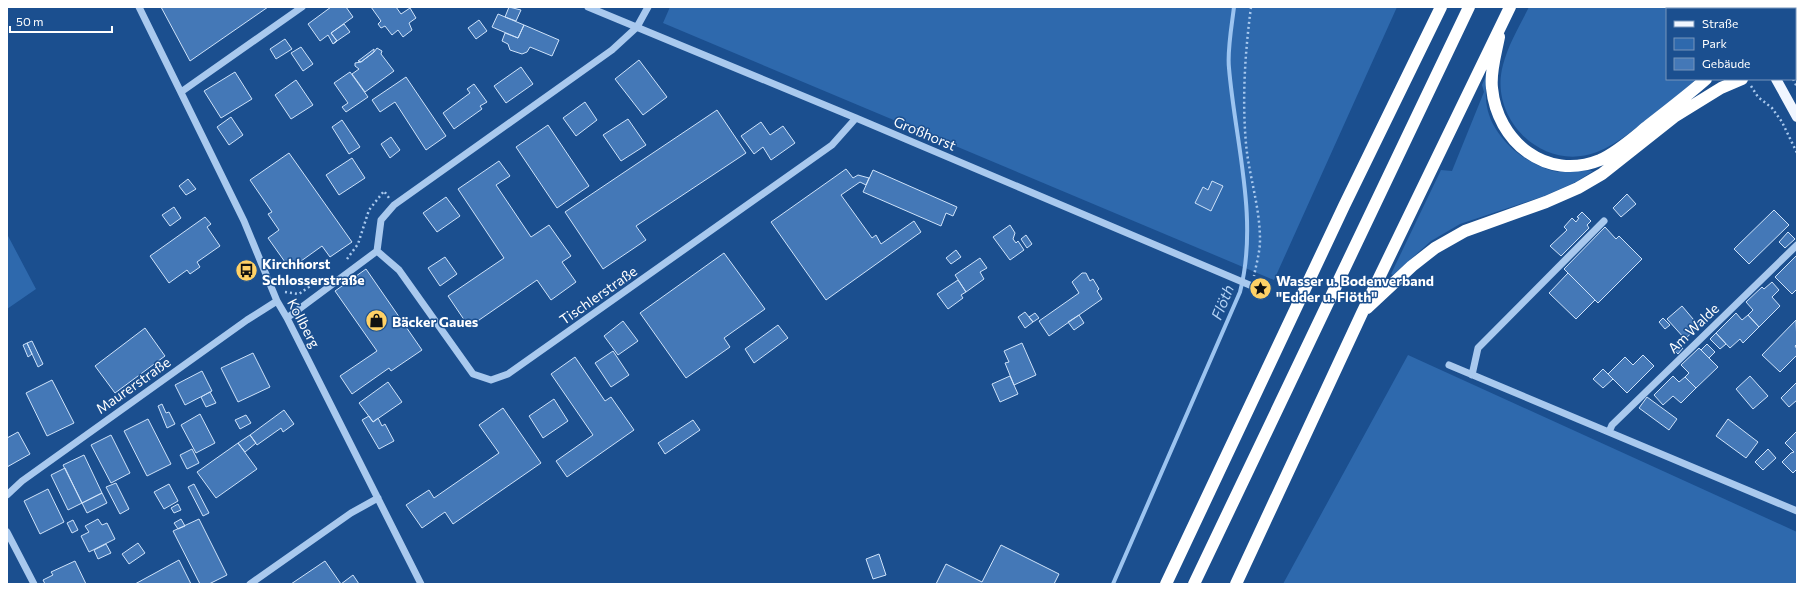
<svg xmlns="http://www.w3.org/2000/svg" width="1804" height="591" viewBox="0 0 1804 591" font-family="Commissioner,sans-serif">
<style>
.green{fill:#2e69ad}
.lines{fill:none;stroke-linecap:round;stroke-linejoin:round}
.stream{stroke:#9cc4f0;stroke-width:4}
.building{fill:#4478b7;stroke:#cfe3fa}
.path{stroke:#a9c9ee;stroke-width:2.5;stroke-dasharray:2 3;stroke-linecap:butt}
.minor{stroke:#a9c9ee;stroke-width:7}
.major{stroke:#f0f6ff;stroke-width:10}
.highway{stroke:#fff;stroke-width:12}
.labels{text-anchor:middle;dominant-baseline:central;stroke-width:3;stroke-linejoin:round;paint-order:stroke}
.street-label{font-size:14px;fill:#fff;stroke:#1b4f8f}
.poi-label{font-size:14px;font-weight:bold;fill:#fff;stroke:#1b4f8f;text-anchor:start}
.water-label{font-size:15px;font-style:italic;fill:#b5d3f5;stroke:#1b4f8f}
</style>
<rect width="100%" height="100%" fill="#1b4f8f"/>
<path class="green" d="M 670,7 L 1397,7 L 1274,280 L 663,23 Z
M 1529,7 L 1710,7 L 1712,9 L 1667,9 L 1667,79 L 1696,79 C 1685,91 1671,100 1659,110 C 1639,125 1620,143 1597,152 C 1543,173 1488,119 1503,65 C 1508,45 1520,25 1529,7 Z
M 1762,7 L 1797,7 L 1797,36 L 1795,38 L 1795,9 L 1763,9 Z
M 1487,73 C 1486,84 1485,96 1487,107 C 1493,138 1524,163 1553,171 C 1566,174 1580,169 1593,171 L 1576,182 L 1544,196 L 1460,224 L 1431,241 L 1393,275 L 1391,274 L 1441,170 L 1452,171 L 1484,92 L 1482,85 Z
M 7,234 L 36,289 L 7,309 Z
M 1408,355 L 1797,532 L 1797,584 L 1283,584 Z"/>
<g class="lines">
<path class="stream" d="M 1113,584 L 1240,292 C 1259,219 1235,141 1229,68 C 1227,51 1232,24 1234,7"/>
</g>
<path class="building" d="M 161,7 L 268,7 L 190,61 Z
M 331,7 L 346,7 L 353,17 L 331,33 L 337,41 L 333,44 L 328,35 L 320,41 L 308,24 Z
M 371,7 L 396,7 L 401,14 L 410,8 L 416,18 L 409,23 L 412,30 L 403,37 L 398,30 L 392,35 L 385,26 L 381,28 L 378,24 L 381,21 Z
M 509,7 L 521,10 L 516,21 L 505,17 Z
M 498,14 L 524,25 L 518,38 L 492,27 Z
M 479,20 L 487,31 L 476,39 L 468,28 Z
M 344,24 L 350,32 L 334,43 L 337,41 L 331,33 Z
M 524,25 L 559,40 L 552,56 L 530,47 L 527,52 L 522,54 L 510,50 L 508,44 L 502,41 L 505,33 L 518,38 Z
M 285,39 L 292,49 L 276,59 L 270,49 Z
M 301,47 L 313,64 L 303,71 L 291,53 Z
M 377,48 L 382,51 L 381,54 L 394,71 L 365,92 L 352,74 L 359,69 L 355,66 L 355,63 L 361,62 L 374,52 Z
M 374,49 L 374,52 L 361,62 L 358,61 Z
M 639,60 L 667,97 L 643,115 L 615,79 Z
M 521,67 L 533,84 L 506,103 L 494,86 Z
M 235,72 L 252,99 L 221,118 L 204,91 Z
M 350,72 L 368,97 L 346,112 L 342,107 L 348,103 L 334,83 Z
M 406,77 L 446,136 L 426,150 L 395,102 L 380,112 L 372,100 Z
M 296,80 L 313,105 L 291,119 L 275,95 Z
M 474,84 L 487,102 L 480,106 L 482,109 L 454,129 L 443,113 L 470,93 L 467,89 Z
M 585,102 L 597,120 L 576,136 L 563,118 Z
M 717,110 L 746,153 L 636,226 L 646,240 L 603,269 L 565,212 Z
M 231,117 L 243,135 L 229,145 L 217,127 Z
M 628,119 L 646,145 L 621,161 L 603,135 Z
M 342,120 L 360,147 L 349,154 L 332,127 Z
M 761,122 L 770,135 L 783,126 L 795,143 L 771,160 L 763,147 L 754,154 L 741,136 Z
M 548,125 L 589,186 L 557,208 L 516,147 Z
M 391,137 L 400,150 L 390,158 L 381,144 Z
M 289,153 L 352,242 L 330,257 L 322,246 L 290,269 L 268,238 L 279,230 L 268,214 L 272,212 L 250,180 Z
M 352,158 L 365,178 L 339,195 L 326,175 Z
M 499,161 L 510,176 L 496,185 L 531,237 L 549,225 L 571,256 L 562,262 L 576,282 L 551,300 L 537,280 L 469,327 L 448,296 L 504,258 L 458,189 Z
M 846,169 L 853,178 L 858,175 L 869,178 L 866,185 L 860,182 L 841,195 L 872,238 L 876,235 L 881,244 L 914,221 L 921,232 L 826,300 L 771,222 Z
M 873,170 L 957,207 L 953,216 L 946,213 L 941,226 L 863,192 Z
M 188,179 L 196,189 L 186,195 L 179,186 Z
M 1212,181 L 1223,186 L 1211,211 L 1195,203 L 1203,187 L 1208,190 Z
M 1627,194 L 1636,204 L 1621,217 L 1613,208 Z
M 446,197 L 460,216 L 437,232 L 423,213 Z
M 174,207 L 181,218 L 170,226 L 162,215 Z
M 1774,210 L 1789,225 L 1749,264 L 1734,249 Z
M 1582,212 L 1591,221 L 1587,225 L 1589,228 L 1561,256 L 1550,246 L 1567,230 L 1564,227 L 1572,218 L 1576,222 L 1579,218 L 1577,217 Z
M 205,217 L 211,224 L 207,227 L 220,246 L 197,262 L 200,267 L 190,274 L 187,270 L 169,283 L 150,256 Z
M 1010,225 L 1015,233 L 1013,239 L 1016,243 L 1018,241 L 1024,250 L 1010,260 L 993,237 Z
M 1605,227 L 1616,239 L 1619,236 L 1642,259 L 1598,303 L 1564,269 Z
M 1788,232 L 1795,239 L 1785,248 L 1779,242 Z
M 1026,235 L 1032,244 L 1027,248 L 1021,239 Z
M 956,250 L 961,257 L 951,264 L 946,258 Z
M 724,253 L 765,309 L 724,338 L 730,347 L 686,378 L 640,313 Z
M 1797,255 L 1797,289 L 1792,294 L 1775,277 Z
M 445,257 L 457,274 L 440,286 L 428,268 Z
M 980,258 L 987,268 L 980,272 L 984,279 L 966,292 L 955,275 Z
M 366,269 L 422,350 L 391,371 L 389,368 L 352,394 L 340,376 L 377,351 L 335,291 Z
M 1082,273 L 1086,273 L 1090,281 L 1093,279 L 1099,289 L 1097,291 L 1102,299 L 1049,336 L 1039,321 L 1079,293 L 1072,282 Z
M 1568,273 L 1595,300 L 1576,319 L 1549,293 Z
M 958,280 L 966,292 L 961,295 L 963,298 L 948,309 L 937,294 Z
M 1772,282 L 1779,290 L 1772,297 L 1780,306 L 1759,327 L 1748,315 L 1753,310 L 1746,302 L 1762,287 L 1764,289 Z
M 1682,306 L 1699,326 L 1685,339 L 1667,319 Z
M 1025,312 L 1033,322 L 1025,328 L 1018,317 Z
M 1035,313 L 1039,318 L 1033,322 L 1029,317 Z
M 1736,313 L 1742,320 L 1748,315 L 1759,327 L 1743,343 L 1740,339 L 1730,348 L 1716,333 Z
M 1079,315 L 1084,323 L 1074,330 L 1068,322 Z
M 1663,318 L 1670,325 L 1665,329 L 1659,322 Z
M 1796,320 L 1797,344 L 1795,346 L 1797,349 L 1797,355 L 1780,372 L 1762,355 Z
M 623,321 L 638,341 L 618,355 L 604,336 Z
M 778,325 L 788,338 L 754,363 L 745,349 Z
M 145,328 L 165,356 L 115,393 L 95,366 Z
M 1716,333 L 1726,344 L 1720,349 L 1710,339 Z
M 32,341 L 43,364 L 38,367 L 27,343 Z
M 27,343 L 32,354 L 28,357 L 23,345 Z
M 1022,343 L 1036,375 L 1014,385 L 1005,363 L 1009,362 L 1004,351 Z
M 1678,343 L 1683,348 L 1678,354 L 1672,348 Z
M 1707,344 L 1715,352 L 1709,358 L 1701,350 Z
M 1699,348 L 1718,367 L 1696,388 L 1685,377 L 1689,373 L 1681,365 Z
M 613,351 L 629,375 L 611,387 L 595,363 Z
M 253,353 L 270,387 L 238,402 L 221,368 Z
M 1643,355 L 1654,366 L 1627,393 L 1608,374 L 1625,357 L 1633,365 Z
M 575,357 L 605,401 L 611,397 L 634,430 L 567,477 L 556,461 L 593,435 L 551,374 Z
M 1603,369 L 1613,379 L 1603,388 L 1593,379 Z
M 202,371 L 212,391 L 185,405 L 175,385 Z
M 1010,376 L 1018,394 L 1000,402 L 992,384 Z
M 1673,376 L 1679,382 L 1685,377 L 1696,388 L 1681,403 L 1673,396 L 1663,405 L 1654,395 Z
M 1750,376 L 1768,396 L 1753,409 L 1736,389 Z
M 52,380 L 74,423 L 47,436 L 26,393 Z
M 388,382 L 402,402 L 373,422 L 359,403 Z
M 1797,382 L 1797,400 L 1789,407 L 1781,398 Z
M 210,392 L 216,403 L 206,407 L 201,397 Z
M 1647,397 L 1677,419 L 1669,430 L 1639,408 Z
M 554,399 L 568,421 L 543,438 L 529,416 Z
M 162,404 L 166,413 L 169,412 L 175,424 L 167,428 L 158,406 Z
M 503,408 L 541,463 L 453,524 L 445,512 L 422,528 L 406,505 L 429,490 L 434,498 L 499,453 L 479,425 Z
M 284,410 L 294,424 L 283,432 L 281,428 L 257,445 L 250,435 Z
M 200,414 L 215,443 L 196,453 L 181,425 Z
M 246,415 L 251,423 L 240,429 L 235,420 Z
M 369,416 L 373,422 L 378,418 L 382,426 L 385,424 L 394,441 L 379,449 L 362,420 Z
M 148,419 L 171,464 L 147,476 L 124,431 Z
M 1728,419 L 1758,442 L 1746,458 L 1716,436 Z
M 693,420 L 700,430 L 665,454 L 658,443 Z
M 18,432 L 30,454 L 7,467 L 7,438 Z
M 1796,432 L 1797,433 L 1797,469 L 1793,473 L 1782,462 L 1791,453 L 1794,452 L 1785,443 Z
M 111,435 L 130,473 L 111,483 L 91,445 Z
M 250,435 L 256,443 L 245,452 L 238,443 Z
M 238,443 L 257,469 L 216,498 L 197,472 Z
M 192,449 L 199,463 L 187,469 L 180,455 Z
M 1768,449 L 1776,458 L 1763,470 L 1755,462 Z
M 84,455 L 102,493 L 82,503 L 63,465 Z
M 65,468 L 82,503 L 68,510 L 51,475 Z
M 116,483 L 129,509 L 120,514 L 106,487 Z
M 169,484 L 178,501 L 164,509 L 154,492 Z
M 194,484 L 209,513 L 203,516 L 188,487 Z
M 48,489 L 64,522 L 40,534 L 24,501 Z
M 102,493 L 107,503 L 87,513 L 82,503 Z
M 178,504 L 181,510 L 174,513 L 171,508 Z
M 98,519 L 102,525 L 107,523 L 115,539 L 89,552 L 81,536 L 89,532 L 85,526 Z
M 181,519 L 185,526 L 178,529 L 174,523 Z
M 199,519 L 227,575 L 209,584 L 200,584 L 173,531 Z
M 73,520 L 78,530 L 72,533 L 67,523 Z
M 138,543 L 145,553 L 129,564 L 122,554 Z
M 106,544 L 111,553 L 98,559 L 94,550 Z
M 1001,545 L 1059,574 L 1054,584 L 936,584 L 946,564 L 982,582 Z
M 879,554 L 886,575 L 873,579 L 866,559 Z
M 179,560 L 191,584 L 135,584 Z
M 75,561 L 86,584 L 45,584 L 43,580 L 53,575 L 51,572 Z
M 325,561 L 341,584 L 291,584 Z
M 353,575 L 359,584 L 341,584 Z"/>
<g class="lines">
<path class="path" d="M 1251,7 C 1245,53 1242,98 1246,144 C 1249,176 1260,207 1260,240 C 1260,252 1256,265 1254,276
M 1713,7 L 1715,9
M 1751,7 L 1752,9
M 1793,79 L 1797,87
M 1751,86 L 1758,97 L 1772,108 L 1782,122 L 1797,153
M 347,259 L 358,244 L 369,210 L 384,191 L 389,198
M 285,292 L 299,294 L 316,282"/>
<path class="minor" d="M 139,7 L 244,221 L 277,301 L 287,318 L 421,584
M 588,7 L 856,118 L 1252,286
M 181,92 L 302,7
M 377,251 L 399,270 L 473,374 L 491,380 L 508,374 L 832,145 L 856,118
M 287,318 L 377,251 L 381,220 L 394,205 L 612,50 L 637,27 L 648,7
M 1449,365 L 1797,511
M 1472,375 L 1478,348 L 1604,221
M 1609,432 L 1612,425 L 1797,245
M 7,495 L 22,481 L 247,320 L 277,301
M 7,532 L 34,584
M 250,584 L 351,513 L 378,498"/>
<path class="major" d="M 1733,7 L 1735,9
M 1776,79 L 1797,117"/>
<path class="highway" d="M 1499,37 C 1496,53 1490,72 1492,88 C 1497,141 1546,182 1600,160 C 1618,152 1634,137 1649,125 C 1668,110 1688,95 1706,79
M 1367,308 L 1412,266 L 1435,248 L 1465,231 L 1546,202 L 1578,188 L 1602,174 L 1674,117 L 1721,88 L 1742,79
M 1166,584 L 1344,206 L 1441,7
M 1194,584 L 1469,7
M 1236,584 L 1362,313 L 1510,7"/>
</g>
<defs>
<symbol id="bus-disc" viewBox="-11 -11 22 22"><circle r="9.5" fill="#ffd166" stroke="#1b4f8f"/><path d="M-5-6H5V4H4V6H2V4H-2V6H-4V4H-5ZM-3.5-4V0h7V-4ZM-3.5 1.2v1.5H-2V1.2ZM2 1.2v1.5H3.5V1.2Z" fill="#111"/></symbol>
<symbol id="sight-disc" viewBox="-11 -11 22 22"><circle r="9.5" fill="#ffd166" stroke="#1b4f8f"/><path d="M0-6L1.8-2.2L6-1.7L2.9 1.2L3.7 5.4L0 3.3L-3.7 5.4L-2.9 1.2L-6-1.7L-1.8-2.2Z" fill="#111"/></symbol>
<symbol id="shop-disc" viewBox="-11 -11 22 22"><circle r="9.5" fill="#ffd166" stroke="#1b4f8f"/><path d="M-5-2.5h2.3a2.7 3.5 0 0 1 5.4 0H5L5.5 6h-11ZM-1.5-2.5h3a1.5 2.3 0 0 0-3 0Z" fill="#111"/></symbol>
</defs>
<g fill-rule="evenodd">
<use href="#bus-disc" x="234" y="258" width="25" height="25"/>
<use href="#sight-disc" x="1248" y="276" width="25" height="25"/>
<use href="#shop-disc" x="364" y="308" width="25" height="25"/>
</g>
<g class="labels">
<g class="street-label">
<text transform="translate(925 133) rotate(23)">Großhorst</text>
<text transform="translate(598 295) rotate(-35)">Tischlerstraße</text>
<text transform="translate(304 323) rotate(62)">Kollberg</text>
<text transform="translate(1693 328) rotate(-44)">Am Walde</text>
<text transform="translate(133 385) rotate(-35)">Maurerstraße</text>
</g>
<g class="poi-label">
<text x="262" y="263">Kirchhorst<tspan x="262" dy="16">Schlosserstraße</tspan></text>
<text x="1276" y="280">Wasser u. Bodenverband<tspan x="1276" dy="16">"Edder u. Flöth"</tspan></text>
<text x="392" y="321">Bäcker Gaues</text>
</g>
<g class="water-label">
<text transform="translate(1222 302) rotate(-68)">Flöth</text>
</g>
</g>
<rect width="1804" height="591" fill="none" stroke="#ffffff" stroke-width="16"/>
<rect x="1666" y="8" width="130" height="72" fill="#1b4f8f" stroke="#7695bc"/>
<rect x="1674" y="21" width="20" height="6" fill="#f0f6ff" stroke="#7695bc"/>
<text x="1702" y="28" font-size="12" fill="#ffffff">Straße</text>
<rect x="1674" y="38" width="20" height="12" fill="#2e69ad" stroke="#7695bc"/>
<text x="1702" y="48" font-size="12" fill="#ffffff">Park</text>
<rect x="1674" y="58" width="20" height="12" fill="#4478b7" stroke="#7695bc"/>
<text x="1702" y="68" font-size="12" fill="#ffffff">Gebäude</text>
<path d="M10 26v6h102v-6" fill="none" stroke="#ffffff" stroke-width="2"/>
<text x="16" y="26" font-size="12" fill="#ffffff" stroke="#1b4f8f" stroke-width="3" paint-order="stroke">50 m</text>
</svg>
